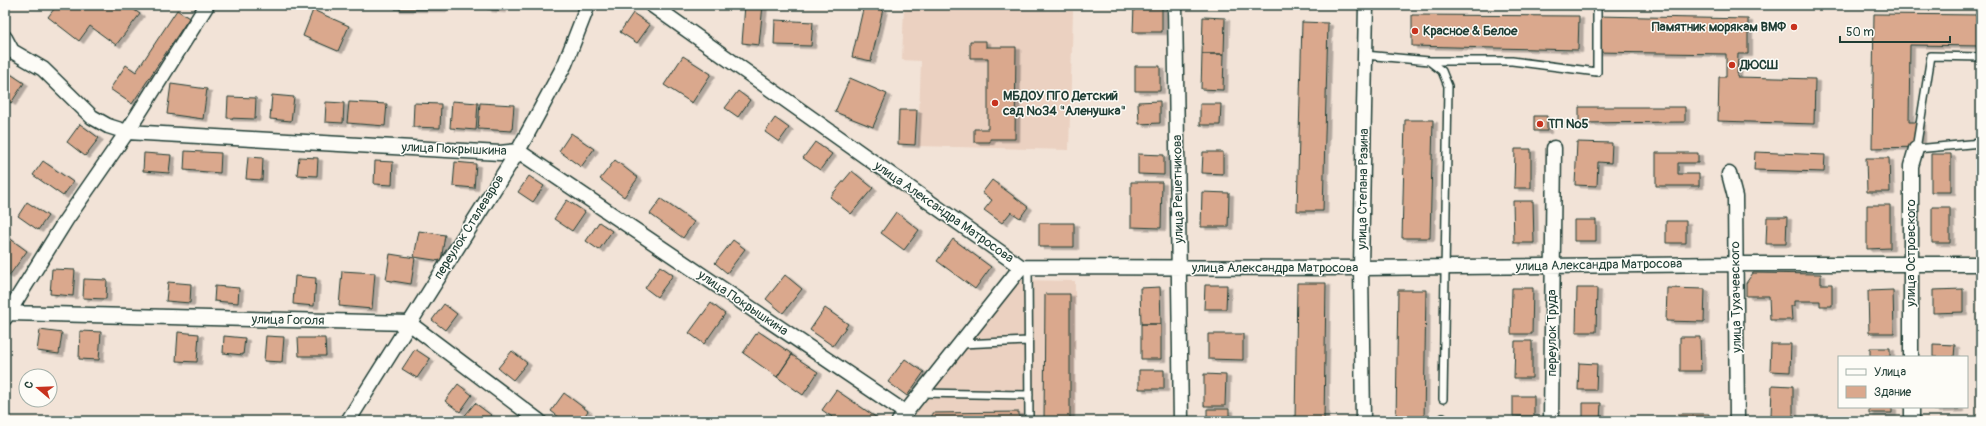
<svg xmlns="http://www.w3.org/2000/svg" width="1986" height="426" viewBox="0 0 1986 426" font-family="Pangolin,sans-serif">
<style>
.built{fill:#ebd1c1}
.building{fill:#daa88d;stroke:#1f3d34;filter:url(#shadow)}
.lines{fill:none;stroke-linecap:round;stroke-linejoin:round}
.service-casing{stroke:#1f3d34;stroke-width:10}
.minor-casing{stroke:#1f3d34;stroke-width:17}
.service{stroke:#fdfcf7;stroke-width:7}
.minor{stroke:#fdfcf7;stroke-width:14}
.poi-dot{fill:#c8321e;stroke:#fdfcf7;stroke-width:1.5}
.labels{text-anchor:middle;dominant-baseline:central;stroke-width:3;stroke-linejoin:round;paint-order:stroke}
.poi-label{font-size:13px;font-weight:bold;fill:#1f3d34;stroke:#fdfcf7;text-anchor:start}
.street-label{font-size:13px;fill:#1f3d34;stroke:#fdfcf7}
</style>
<defs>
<filter id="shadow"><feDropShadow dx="4.5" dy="2.5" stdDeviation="0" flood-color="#0004"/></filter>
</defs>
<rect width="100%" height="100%" fill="#f2e3d7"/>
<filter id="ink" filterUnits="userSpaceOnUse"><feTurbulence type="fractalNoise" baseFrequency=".025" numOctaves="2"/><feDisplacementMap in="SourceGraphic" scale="8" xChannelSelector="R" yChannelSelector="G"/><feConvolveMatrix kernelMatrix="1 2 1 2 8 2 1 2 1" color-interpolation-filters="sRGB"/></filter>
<g filter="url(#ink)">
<path class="built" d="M 904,6 L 1073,11 L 1069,150 L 918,146 L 921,61 L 902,60 Z
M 1018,280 L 1075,281 L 1075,421 L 906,421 Z"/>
<path class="building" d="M 57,5 L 127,5 L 140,14 L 116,45 L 90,26 L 79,41 L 48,17 Z
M 395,5 L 443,5 L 443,9 L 395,9 Z
M 487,5 L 501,5 L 501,10 L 487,9 Z
M 745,5 L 763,5 L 759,45 L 742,43 Z
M 864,5 L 883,9 L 871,61 L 852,57 Z
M 1134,5 L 1162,5 L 1162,32 L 1133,32 Z
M 177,10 L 189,18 L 132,104 L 110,89 L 126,65 L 136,72 Z
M 313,10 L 349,26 L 338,51 L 303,36 Z
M 633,13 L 650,25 L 637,43 L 620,32 Z
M 1874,14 L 1981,15 L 1981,46 L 1910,45 L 1909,122 L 1921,122 L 1921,147 L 1872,148 Z
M 1412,15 L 1579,16 L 1578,50 L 1412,46 Z
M 1596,16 L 1748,19 L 1748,54 L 1738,54 L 1737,77 L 1815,79 L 1814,124 L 1718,121 L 1719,77 L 1726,77 L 1726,54 L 1595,52 Z
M 1203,17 L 1225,18 L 1224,54 L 1202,54 Z
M 775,20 L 813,22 L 811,46 L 774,45 Z
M 1302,22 L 1328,23 L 1323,211 L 1297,211 Z
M 970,41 L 986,41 L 986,47 L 1016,47 L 1015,139 L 990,139 L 990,142 L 974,142 L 974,129 L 988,129 L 988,58 L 970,58 Z
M 1202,54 L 1224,54 L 1223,90 L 1201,89 Z
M 683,56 L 711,74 L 692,103 L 664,85 Z
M 1135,66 L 1160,66 L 1160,91 L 1135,91 Z
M 6,71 L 24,83 L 11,103 L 5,99 Z
M 850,78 L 887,94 L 873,127 L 835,112 Z
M 171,84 L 207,89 L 203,119 L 167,114 Z
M 738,91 L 750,100 L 738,117 L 725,108 Z
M 272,95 L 294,97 L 291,121 L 270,119 Z
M 228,97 L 256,98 L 255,119 L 227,118 Z
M 452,101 L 478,103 L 476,130 L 450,128 Z
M 1160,101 L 1160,123 L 1139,124 L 1138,102 Z
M 326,102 L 344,103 L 343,123 L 325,122 Z
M 349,102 L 387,104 L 385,126 L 347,123 Z
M 414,103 L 441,104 L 440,128 L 413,127 Z
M 480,103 L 514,105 L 512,131 L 478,129 Z
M 1200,104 L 1221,104 L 1220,125 L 1200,125 Z
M 1579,107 L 1685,107 L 1685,122 L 1579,123 Z
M 899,110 L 917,110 L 915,145 L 898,144 Z
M 1534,116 L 1547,116 L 1547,131 L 1534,131 Z
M 775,118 L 789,128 L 779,142 L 765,132 Z
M 1405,120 L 1433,120 L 1430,238 L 1402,238 Z
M 80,124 L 99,138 L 85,156 L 67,142 Z
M 571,133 L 594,149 L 581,167 L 559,151 Z
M 815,142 L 832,154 L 820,170 L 803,158 Z
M 1577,142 L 1612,143 L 1611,163 L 1598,162 L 1597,186 L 1575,185 Z
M 1515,149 L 1531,149 L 1531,188 L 1514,188 Z
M 185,151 L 221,153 L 220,173 L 184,170 Z
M 1203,152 L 1223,152 L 1223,174 L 1202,173 Z
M 1755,152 L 1825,155 L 1824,172 L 1754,170 Z
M 144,153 L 171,155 L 169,173 L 143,171 Z
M 1656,153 L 1698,153 L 1698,163 L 1678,163 L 1678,174 L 1699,174 L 1699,186 L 1656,186 Z
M 1138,154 L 1164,155 L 1164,175 L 1138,174 Z
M 1931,154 L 1951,154 L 1951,192 L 1931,192 Z
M 248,157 L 263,158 L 262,180 L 246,179 Z
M 299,157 L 318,158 L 317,176 L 297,175 Z
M 1866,158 L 1889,158 L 1890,192 L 1867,192 Z
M 615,160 L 638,178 L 624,197 L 600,179 Z
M 43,161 L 73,182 L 63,196 L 33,175 Z
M 375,161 L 393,162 L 392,185 L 374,184 Z
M 455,162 L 476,164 L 474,188 L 453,186 Z
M 852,171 L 873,188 L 851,214 L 830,197 Z
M 529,176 L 544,186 L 533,202 L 518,192 Z
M 992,180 L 1028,207 L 1020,218 L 1011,212 L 1002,223 L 984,210 L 992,200 L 982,193 Z
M 1131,182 L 1162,182 L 1161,228 L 1131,227 Z
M 1202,192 L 1229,193 L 1228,227 L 1201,227 Z
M 661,199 L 694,222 L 683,238 L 650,214 Z
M 567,200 L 585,212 L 572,231 L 554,219 Z
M 1513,201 L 1533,201 L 1534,243 L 1514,243 Z
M 27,202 L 48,216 L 38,230 L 18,216 Z
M 1867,205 L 1890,205 L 1890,248 L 1867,249 Z
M 1932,207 L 1950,207 L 1950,243 L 1932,243 Z
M 896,212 L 919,230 L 904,250 L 881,233 Z
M 1767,217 L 1787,217 L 1786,244 L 1766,244 Z
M 1574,220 L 1596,220 L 1596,241 L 1574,241 Z
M 1666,221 L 1686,221 L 1686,243 L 1666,243 Z
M 599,222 L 612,231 L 599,250 L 586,241 Z
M 1039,223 L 1074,223 L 1074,247 L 1039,247 Z
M 419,231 L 445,235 L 441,261 L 414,257 Z
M 5,235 L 27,251 L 9,276 L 5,274 Z
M 953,239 L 991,267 L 975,289 L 937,261 Z
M 733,240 L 745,249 L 727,273 L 715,263 Z
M 390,254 L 415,258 L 411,284 L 386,280 Z
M 660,266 L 673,275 L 657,297 L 645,288 Z
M 52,269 L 75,270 L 73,296 L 50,294 Z
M 342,271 L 375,273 L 372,309 L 339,306 Z
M 1753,273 L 1821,274 L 1821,284 L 1832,284 L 1832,306 L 1820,306 L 1820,301 L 1794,301 L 1794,306 L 1791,306 L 1792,320 L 1770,320 L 1769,296 L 1746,296 L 1746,283 Z
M 785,275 L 802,289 L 783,313 L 766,299 Z
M 295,276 L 316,278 L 314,306 L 293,304 Z
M 84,279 L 107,280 L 106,299 L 83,298 Z
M 168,282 L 191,284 L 190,303 L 166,301 Z
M 1297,283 L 1326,283 L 1324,421 L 1295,421 Z
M 1205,285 L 1227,285 L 1226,309 L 1204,309 Z
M 215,286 L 239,288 L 238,303 L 214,301 Z
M 1160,287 L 1161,324 L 1141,324 L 1140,288 Z
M 1512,288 L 1533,288 L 1532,334 L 1511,334 Z
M 1577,288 L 1597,288 L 1596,332 L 1576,332 Z
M 1667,288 L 1705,289 L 1704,322 L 1666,321 Z
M 1963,289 L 1963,312 L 1933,313 L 1933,290 Z
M 1398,290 L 1426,290 L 1424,421 L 1396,421 Z
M 1893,290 L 1894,333 L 1869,333 L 1868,291 Z
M 1045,294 L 1070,294 L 1070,421 L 1044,421 Z
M 711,303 L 725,314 L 704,344 L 689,333 Z
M 444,304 L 457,314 L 445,330 L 432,320 Z
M 825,308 L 848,324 L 833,346 L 810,330 Z
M 1141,324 L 1161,324 L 1161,359 L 1141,359 Z
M 40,330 L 62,333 L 59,354 L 37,351 Z
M 80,331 L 101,332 L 99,360 L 79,359 Z
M 758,331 L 792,354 L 777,377 L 743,353 Z
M 178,332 L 199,334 L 197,362 L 176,361 Z
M 1208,334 L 1243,334 L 1243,360 L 1208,359 Z
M 224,336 L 245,338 L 243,355 L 223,353 Z
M 266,336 L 284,337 L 282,362 L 264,361 Z
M 1680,337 L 1700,337 L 1701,371 L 1680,371 Z
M 298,338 L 325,338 L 326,356 L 299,356 Z
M 1515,341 L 1532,341 L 1532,378 L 1514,378 Z
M 1771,344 L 1791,344 L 1790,372 L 1770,371 Z
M 1933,344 L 1955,345 L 1954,357 L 1933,357 Z
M 1870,348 L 1890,348 L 1890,357 L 1870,357 Z
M 415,349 L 430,359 L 417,378 L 402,369 Z
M 512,351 L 527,363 L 513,380 L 498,368 Z
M 792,355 L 818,372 L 803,395 L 777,377 Z
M 905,359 L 924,372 L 907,396 L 888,382 Z
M 1579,363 L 1597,364 L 1596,390 L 1578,390 Z
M 1139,370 L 1164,370 L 1164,389 L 1139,389 Z
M 1204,374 L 1226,375 L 1225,406 L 1204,406 Z
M 458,384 L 472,395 L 460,412 L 445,401 Z
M 1772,385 L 1793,386 L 1793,418 L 1771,417 Z
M 836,390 L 877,418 L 875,421 L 838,421 L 822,410 Z
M 564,393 L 588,411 L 581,421 L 564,421 L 551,411 Z
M 1513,396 L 1534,396 L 1534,416 L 1513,416 Z
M 475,403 L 491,415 L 486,421 L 465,421 L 462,419 Z
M 1583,403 L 1601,403 L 1600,421 L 1583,421 Z
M 1869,407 L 1892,407 L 1892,413 L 1869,413 Z
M 1934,407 L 1959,407 L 1959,409 L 1934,410 Z
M 1207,409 L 1229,409 L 1229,421 L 1207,421 Z
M 1019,412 L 1019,421 L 932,421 L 932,413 Z
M 1678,414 L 1709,414 L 1709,421 L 1677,421 Z"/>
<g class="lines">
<defs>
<path id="service" d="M 1365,55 L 1429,61 L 1512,61 L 1597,72 L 1597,5
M 1981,57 L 1931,56 L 1916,149 L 1981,143
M 1429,61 L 1442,71 L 1448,86 L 1443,399
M 1028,267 L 1029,421
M 961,344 L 1028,341
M 922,393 L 1029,395
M 1443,421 L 1443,418"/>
<path id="minor" d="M 652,5 L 1021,267 L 1361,268 L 1736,264 L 1981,264
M 1175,5 L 1181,421
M 5,38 L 12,51 L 43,69 L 92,117 L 108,126 L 127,132 L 500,153 L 518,151 L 906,413
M 1729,174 L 1735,197 L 1737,421
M 5,310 L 9,313 L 409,323 L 539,421
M 5,318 L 66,220 L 127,132 L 207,5
M 1911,357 L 1911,166 L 1916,149
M 1912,407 L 1912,421
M 348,421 L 518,151 L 565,64 L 588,5
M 899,421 L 1021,267
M 1363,421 L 1361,268 L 1366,5
M 1551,421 L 1554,148"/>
</defs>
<use href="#service" class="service-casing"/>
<use href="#minor" class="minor-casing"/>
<use href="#service" class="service"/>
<use href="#minor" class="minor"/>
</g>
</g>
<g class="poi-dot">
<circle cx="1794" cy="27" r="4"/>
<circle cx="1415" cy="31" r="4"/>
<circle cx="1732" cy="65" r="4"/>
<circle cx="995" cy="103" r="4"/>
<circle cx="1540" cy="124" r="4"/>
</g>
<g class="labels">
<g class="poi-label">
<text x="1786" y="27" text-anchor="end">Памятник морякам ВМФ</text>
<text x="1423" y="31">Красное &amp; Белое</text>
<text x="1740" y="65">ДЮСШ</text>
<text x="1003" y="96">МБДОУ ПГО Детский<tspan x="1003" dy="15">сад №34 "Аленушка"</tspan></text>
<text x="1548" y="124">ТП №5</text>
</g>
<g class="street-label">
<text transform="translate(454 149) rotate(2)">улица Покрышкина</text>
<text transform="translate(1178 189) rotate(-91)">улица Решетникова</text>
<text transform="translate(1363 189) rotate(-89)">улица Степана Разина</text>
<text transform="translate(944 212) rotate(35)">улица Александра Матросова</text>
<text transform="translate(469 227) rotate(-58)">переулок Сталеваров</text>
<text transform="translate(1911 253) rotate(-90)">улица Островского</text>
<text transform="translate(1599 265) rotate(-1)">улица Александра Матросова</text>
<text x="1275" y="268">улица Александра Матросова</text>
<text transform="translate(1736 297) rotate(-91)">улица Тухачевского</text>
<text transform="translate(743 303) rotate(34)">улица Покрышкина</text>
<text transform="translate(288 320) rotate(1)">улица Гоголя</text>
<text transform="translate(1552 333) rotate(-90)">переулок Труда</text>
</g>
</g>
<rect width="1986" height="426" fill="none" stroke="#fdfcf7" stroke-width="20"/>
<rect x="10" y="10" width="1966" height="406" fill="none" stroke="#1f3d34" stroke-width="1.5" filter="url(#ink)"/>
<rect x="1838" y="356" width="130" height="52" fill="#fdfcf7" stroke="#a4b0a9"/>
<rect x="1846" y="369" width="20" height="6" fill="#fdfcf7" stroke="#a4b0a9"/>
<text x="1874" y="376" font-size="12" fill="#1f3d34">Улица</text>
<rect x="1846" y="386" width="20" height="12" fill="#daa88d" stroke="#a4b0a9"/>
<text x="1874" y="396" font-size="12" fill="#1f3d34">Здание</text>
<g transform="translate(38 388) rotate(289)"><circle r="19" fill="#fdfcf7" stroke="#a4b0a9"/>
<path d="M0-3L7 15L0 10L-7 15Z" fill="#c8321e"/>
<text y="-6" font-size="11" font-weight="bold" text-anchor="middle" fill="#1f3d34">С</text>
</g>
<path d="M1840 36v6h110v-6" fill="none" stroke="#1f3d34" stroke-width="2"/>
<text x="1846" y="36" font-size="12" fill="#1f3d34" stroke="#fdfcf7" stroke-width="3" paint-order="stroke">50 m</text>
</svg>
